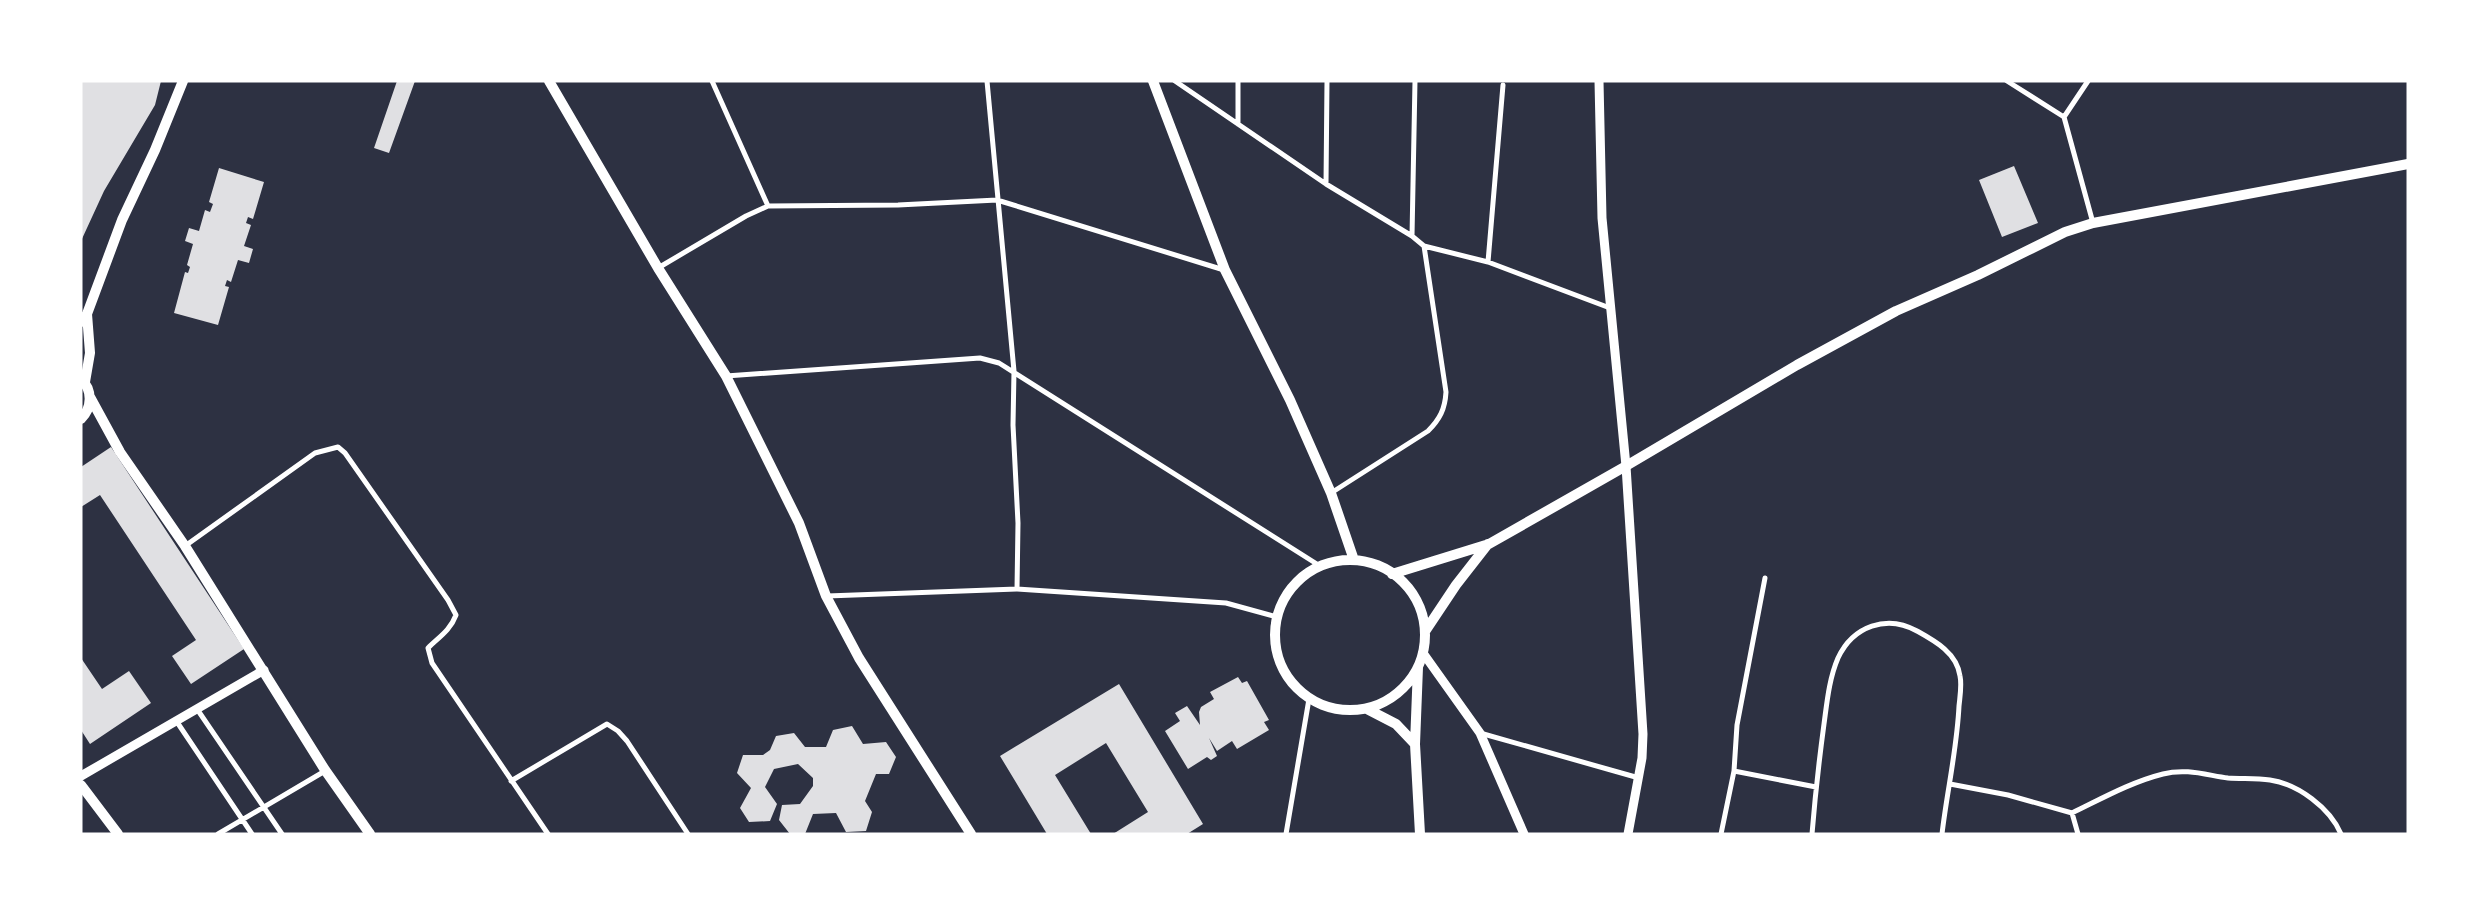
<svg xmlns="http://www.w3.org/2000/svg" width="2489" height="915" viewBox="0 0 2489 915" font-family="Inter,sans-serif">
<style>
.building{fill:#e0e0e3}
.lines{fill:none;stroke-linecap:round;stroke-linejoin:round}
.minor{stroke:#fff;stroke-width:5}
.tertiary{stroke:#fff;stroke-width:9}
.secondary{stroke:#fff;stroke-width:10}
</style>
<rect width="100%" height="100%" fill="#2d3142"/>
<path class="building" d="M 81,81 L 161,81 L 155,105 L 104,191 L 81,241 Z
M 397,81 L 415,81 L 389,153 L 374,148 Z
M 2014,166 L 2038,223 L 2002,237 L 1979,180 Z
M 219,168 L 264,182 L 253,219 L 248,217 L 246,223 L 251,225 L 244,246 L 253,249 L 249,263 L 238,260 L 231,282 L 227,280 L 225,286 L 229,287 L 218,325 L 174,313 L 185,272 L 188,273 L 190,267 L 187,265 L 193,244 L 185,241 L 189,228 L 199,231 L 205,210 L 210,212 L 213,204 L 209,202 Z
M 111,447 L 244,649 L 191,684 L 172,656 L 196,640 L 100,495 L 81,507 L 81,467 Z
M 81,658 L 102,689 L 129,671 L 151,703 L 90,744 L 81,730 Z
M 1238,677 L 1242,683 L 1247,681 L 1269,720 L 1264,722 L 1269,730 L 1237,749 L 1232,741 L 1217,751 L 1209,738 L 1217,756 L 1211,760 L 1207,757 L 1188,769 L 1165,731 L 1180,721 L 1175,713 L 1187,706 L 1200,725 L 1199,712 L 1201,707 L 1214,699 L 1210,692 Z
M 1119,684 L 1203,824 L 1187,834 L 1113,834 L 1148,812 L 1106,743 L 1055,775 L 1091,834 L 1047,834 L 1000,756 Z
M 852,726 L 863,744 L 886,742 L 896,757 L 889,774 L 876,774 L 865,801 L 872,812 L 866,831 L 846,832 L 836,813 L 813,814 L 805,834 L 790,834 L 779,820 L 782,805 L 800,804 L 813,786 L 813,778 L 798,764 L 774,769 L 765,787 L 777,804 L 770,821 L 749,822 L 740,808 L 751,788 L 737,773 L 743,755 L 763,755 L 770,750 L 776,736 L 794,733 L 805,747 L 826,747 L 833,730 Z"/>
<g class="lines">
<path class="minor" d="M 712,81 L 768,206
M 987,81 L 1014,371 L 1013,425 L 1018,523 L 1017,589
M 1175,81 L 1326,184 L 1412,236 L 1424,246
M 1238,81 L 1238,124
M 2007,81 L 2064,117
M 2088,81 L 2064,117 L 2093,223
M 1326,184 L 1327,81
M 1412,236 L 1415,81
M 1488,262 L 1610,308
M 658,268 L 746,216 L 768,206 L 898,205 L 997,200 L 1224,270
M 726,376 L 980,358 L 999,363 L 1320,566
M 1331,493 L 1428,431 C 1440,419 1445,409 1446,392 L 1424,246 L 1488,262 L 1503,85
M 185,546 L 315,453 L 338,447 L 345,453 L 448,600 L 456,615 C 450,631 439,637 428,648 L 432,663 L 548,834
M 827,596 L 1017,589 L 1226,603 L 1277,617
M 197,709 L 282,834
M 177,722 L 252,834
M 1480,733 L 1639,778
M 1734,771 L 1816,787
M 511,781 L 607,724 L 618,731 L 627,741 L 688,834
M 1950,784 L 2008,795 L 2072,813 L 2078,834
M 2072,813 C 2101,799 2131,782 2163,774 C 2186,768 2206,775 2228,778 C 2242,779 2256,778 2270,780 C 2298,784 2330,808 2341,834
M 218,834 L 325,771
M 1286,834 L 1309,699
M 1721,834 L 1734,771 L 1737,725 L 1765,578
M 1812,834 C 1815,797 1819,761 1824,724 C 1827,702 1829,679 1838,658 C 1853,626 1887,614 1917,631 C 1935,641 1957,653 1960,676 C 1962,685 1960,696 1959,706 C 1957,749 1947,791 1942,834"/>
<path class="tertiary" d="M 1599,81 L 1602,218 L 1626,466 L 1643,734 L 1642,758 L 1628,834
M 1423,653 L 1480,733 L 1524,834
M 81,776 L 264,670"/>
<path class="secondary" d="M 549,81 L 658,268 L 726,376 L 799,523 L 826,596 L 859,658 L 971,834
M 1153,81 L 1225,270 L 1290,400 L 1331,493 L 1354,560
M 81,322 L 87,314 L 122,220 L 155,150 L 183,81
M 81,379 C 93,390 92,408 81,419
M 85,382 L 90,353 L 87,314
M 90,397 L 120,452 L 185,546 L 325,770 L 370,834
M1275 635a75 75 0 1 1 150 0a75 75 0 1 1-150 0Z
M 1392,574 L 1489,544 L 1626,466 L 1797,365 L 1896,311 L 1978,275 L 2065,232 L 2093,223 L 2408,164
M 1426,630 L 1456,585 L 1488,544
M 1418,667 L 1415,744 L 1420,834
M 1367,709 L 1396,724 L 1415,744
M 81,785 L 118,834"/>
</g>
<rect width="2489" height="915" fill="none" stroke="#ffffff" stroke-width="165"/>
</svg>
